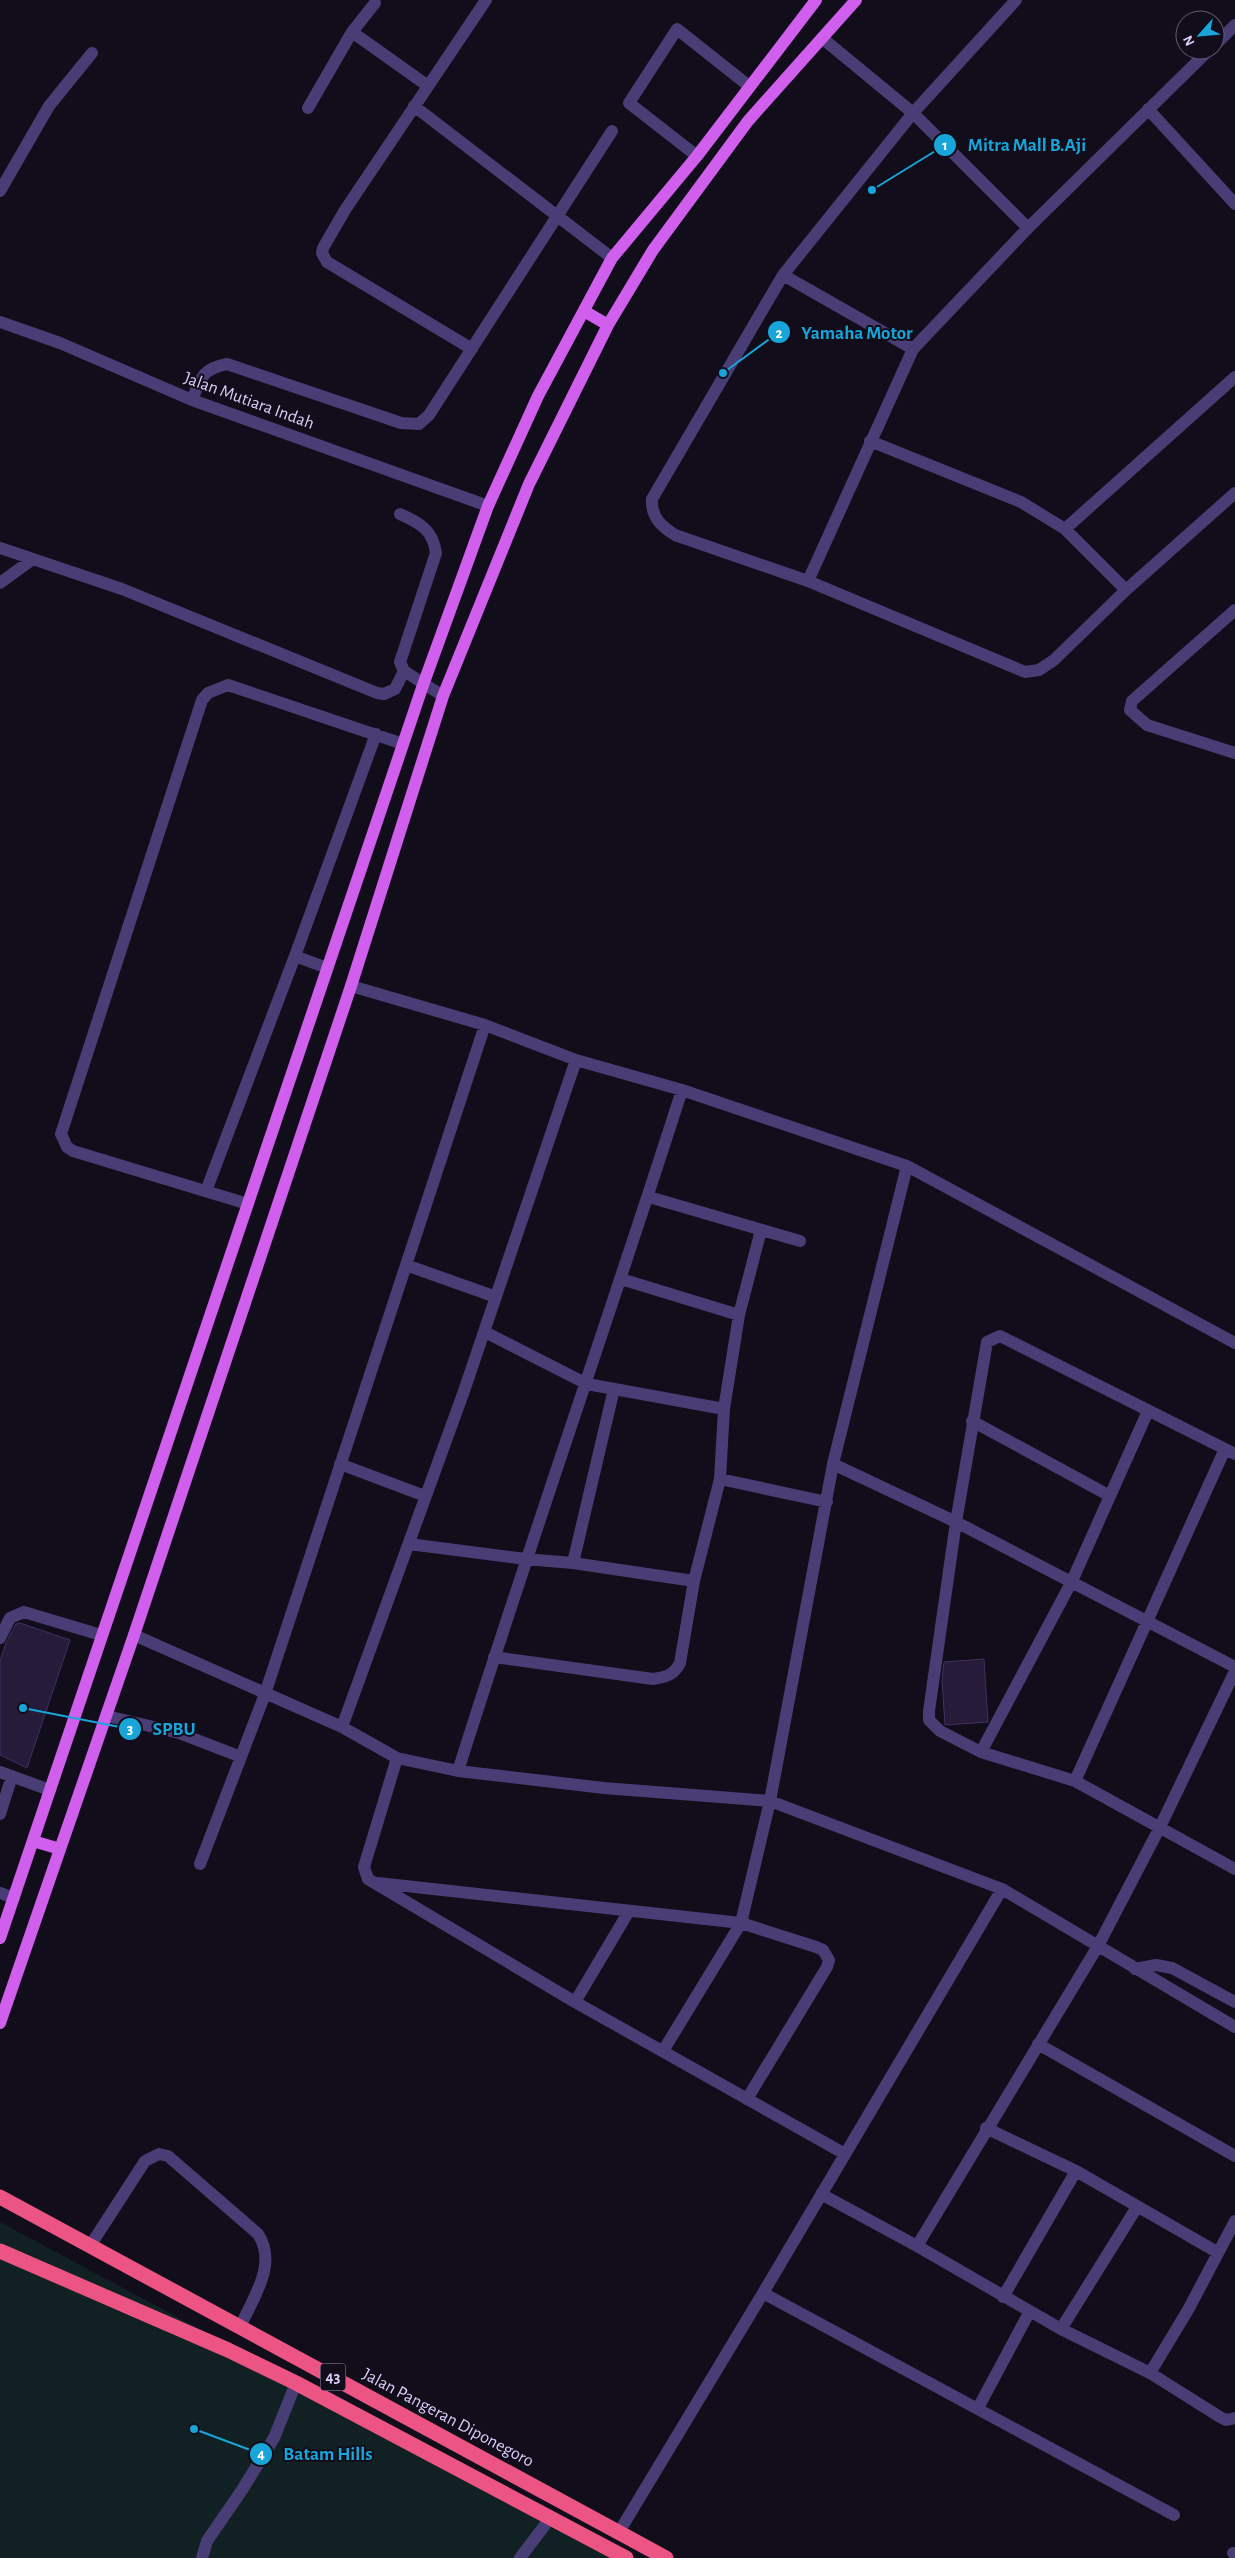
<svg xmlns="http://www.w3.org/2000/svg" width="1235" height="2558" viewBox="0 0 1235 2558" font-family="'Alegreya Sans',sans-serif">
<style>
.green{fill:#112123}
.building{fill:#261b39;stroke:#422f62}
.lines{fill:none;stroke-linecap:round;stroke-linejoin:round}
.minor{stroke:#483d74;stroke-width:12}
.major{stroke:#d05fed;stroke-width:12}
.highway{stroke:#ec5483;stroke-width:15}
.labels{text-anchor:middle;dominant-baseline:central;stroke-width:4;stroke-linejoin:round;paint-order:stroke}
.shield{fill:#110d1a;stroke:#9d93b6;stroke-width:1}
.shield-label{font-size:16px;font-weight:bold;fill:#d9ccf9}
.street-label{font-size:18px;fill:#d9ccf9;stroke:#110d1a}
.leader{fill:none;stroke:#18a5d9;stroke-width:2}
.callout-dot{fill:#18a5d9;stroke:#110d1a;stroke-width:2}
.mark-label{font-size:15px;text-anchor:middle;font-weight:bold;fill:#fff}
.callout-label{font-size:19px;text-anchor:middle;font-weight:bold;fill:#18a5d9;stroke:#110d1a;stroke-width:4;stroke-linejoin:round;paint-order:stroke}
</style>
<rect width="100%" height="100%" fill="#110d1a"/>
<path class="green" d="M 0,2222 L 626,2558 L 0,2558 Z"/>
<path class="building" d="M 20,1623 L 70,1640 L 27,1768 L 0,1755 L 0,1661 L 6,1643 L 16,1624 Z
M 984,1659 L 988,1722 L 945,1725 L 942,1680 L 944,1662 Z"/>
<g class="lines">
<path class="minor" d="M 1016,0 L 913,113 L 783,275 L 652,499 C 651,517 661,526 675,535 L 808,581 L 1025,672 L 1039,670 L 1054,660 L 1126,590 L 1235,493
M 352,32 L 428,86
M 822,38 L 913,113 L 1028,228
M 1215,45 L 1235,25
M 414,106 L 612,258
M 308,108 L 352,32 L 375,3
M 1148,109 L 1235,204
M 697,156 L 629,103 L 677,29 L 749,86
M 0,191 L 49,106 L 92,53
M 783,275 L 913,349
M 0,322 L 60,343 L 192,400 L 488,506
M 472,349 L 327,262 L 322,253 L 323,248 L 345,210 L 486,0
M 192,400 C 201,378 202,369 227,364 L 401,423 L 419,424 L 429,415 L 612,131
M 870,441 L 1021,502 L 1065,529 L 1126,590
M 400,514 C 420,523 433,530 436,553 L 400,662 L 404,671 L 443,696
M 1065,529 L 1235,377
M 0,548 L 122,589 L 377,693 L 384,694 L 395,689 L 404,671
M 808,581 L 913,349 L 1028,228 L 1209,50
M 0,583 L 33,559
M 1235,610 L 1132,701 L 1130,710 L 1147,725 L 1235,753
M 295,956 L 376,734
M 351,986 L 485,1025 L 576,1060 L 682,1090 L 907,1166 L 1235,1343
M 206,1191 L 295,956 L 327,968
M 649,1197 L 800,1241
M 248,1204 L 73,1151 L 67,1147 L 61,1134 L 202,700 L 208,693 L 228,685 L 403,744
M 406,1265 L 496,1297
M 621,1279 L 739,1315
M 485,1332 L 587,1384 L 724,1409
M 972,1421 L 1110,1496
M 1235,1454 L 1000,1336 L 987,1342 L 956,1522 L 929,1711 L 929,1720 L 940,1731 L 981,1752 L 1075,1781 L 1235,1869
M 340,1464 L 425,1496
M 833,1464 L 956,1522 L 1235,1667
M 720,1479 L 827,1502
M 409,1544 L 525,1559 L 573,1563 L 694,1581
M 573,1563 L 614,1389
M 134,1635 L 342,1727 L 397,1758 L 458,1771 L 604,1788 L 770,1801 L 1002,1889 L 1235,2027
M 0,1638 L 10,1618 L 24,1612 L 101,1635
M 494,1657 L 653,1679 C 666,1677 674,1675 680,1663 L 694,1581 L 720,1479 L 724,1409 L 739,1315 L 761,1230
M 107,1716 L 179,1733 L 241,1757
M 342,1727 L 464,1391 L 576,1060
M 981,1752 L 1072,1581 L 1148,1411
M 397,1758 L 364,1867 L 368,1879 L 575,2002 L 845,2154
M 458,1771 C 530,1543 609,1318 682,1090
M 0,1772 L 50,1790
M 1075,1781 L 1225,1449
M 0,1814 L 12,1776
M 200,1864 L 265,1694 L 485,1025
M 378,1883 L 741,1923 L 663,2051
M 0,1893 L 14,1898
M 1135,1969 L 1156,1965 L 1172,1968 L 1235,2002
M 575,2002 L 629,1911
M 1038,2044 L 1235,2156
M 747,2099 L 827,1967 L 829,1960 L 823,1950 L 816,1947 L 741,1923 L 770,1801 L 833,1464 L 907,1166
M 986,2128 L 1076,2171 L 1217,2252
M 821,2194 L 917,2246 L 1098,1946 L 1160,1827 L 1235,1671
M 90,2246 L 145,2161 L 159,2154 L 168,2156 L 258,2234 C 278,2264 253,2298 240,2327
M 917,2246 L 1061,2329 L 1150,2373 L 1220,2417 L 1226,2420 L 1235,2418
M 763,2293 L 1174,2515
M 1003,2297 L 1076,2171
M 1061,2329 L 1137,2207
M 1150,2373 L 1188,2310 L 1235,2221
M 978,2408 L 1030,2311
M 619,2532 L 763,2293 L 1002,1889
M 1233,2553 L 1235,2554
M 202,2558 L 207,2541 L 242,2490 L 274,2438 L 296,2383
M 520,2558 L 551,2517"/>
<path class="major" d="M 584,311 L 608,325
M 33,1841 L 60,1849
M 0,1938 L 423,685 L 488,506 L 538,396 L 612,258 L 697,156 L 816,0
M 0,2023 L 134,1635 L 351,986 L 443,696 L 529,484 L 608,325 L 653,250 L 748,121 L 856,0"/>
<path class="highway" d="M 0,2197 L 666,2558
M 0,2251 L 228,2350 L 296,2383 L 626,2558"/>
</g>
<g class="labels">
<rect class="shield" x="320.5" y="2363.5" width="25" height="27" rx="4"/>
<g class="shield-label">
<text x="333" y="2377">43</text>
</g>
<g class="street-label">
<text transform="translate(249 401) rotate(20)">Jalan Mutiara Indah</text>
<text transform="translate(448 2418) rotate(28)">Jalan Pangeran Diponegoro</text>
</g>
</g>
<path class="leader" d="M872 190L945 145M723 373L779 332M23 1708L130 1729M194 2429L261 2454"/>
<g class="callout-dot">
<circle cx="872" cy="190" r="5"/>
<circle cx="723" cy="373" r="5"/>
<circle cx="23" cy="1708" r="5"/>
<circle cx="194" cy="2429" r="5"/>
<circle cx="945" cy="145" r="12"/>
<circle cx="779" cy="332" r="12"/>
<circle cx="130" cy="1729" r="12"/>
<circle cx="261" cy="2454" r="12"/>
</g>
<g class="mark-label">
<text x="945" y="150">1</text>
<text x="779" y="338">2</text>
<text x="130" y="1734">3</text>
<text x="261" y="2459">4</text>
</g>
<g class="callout-label">
<text x="1027" y="151">Mitra Mall B.Aji</text>
<text x="857" y="339">Yamaha Motor</text>
<text x="174" y="1735">SPBU</text>
<text x="328" y="2460">Batam Hills</text>
</g>
<g transform="translate(1200 35) rotate(243)"><circle r="24" fill="#110d1a" stroke="#615973"/>
<path d="M0-4L9 19L0 12L-9 19Z" fill="#18a5d9"/>
<text y="-8" font-size="14" font-weight="bold" text-anchor="middle" fill="#d9ccf9">N</text>
</g>
</svg>
